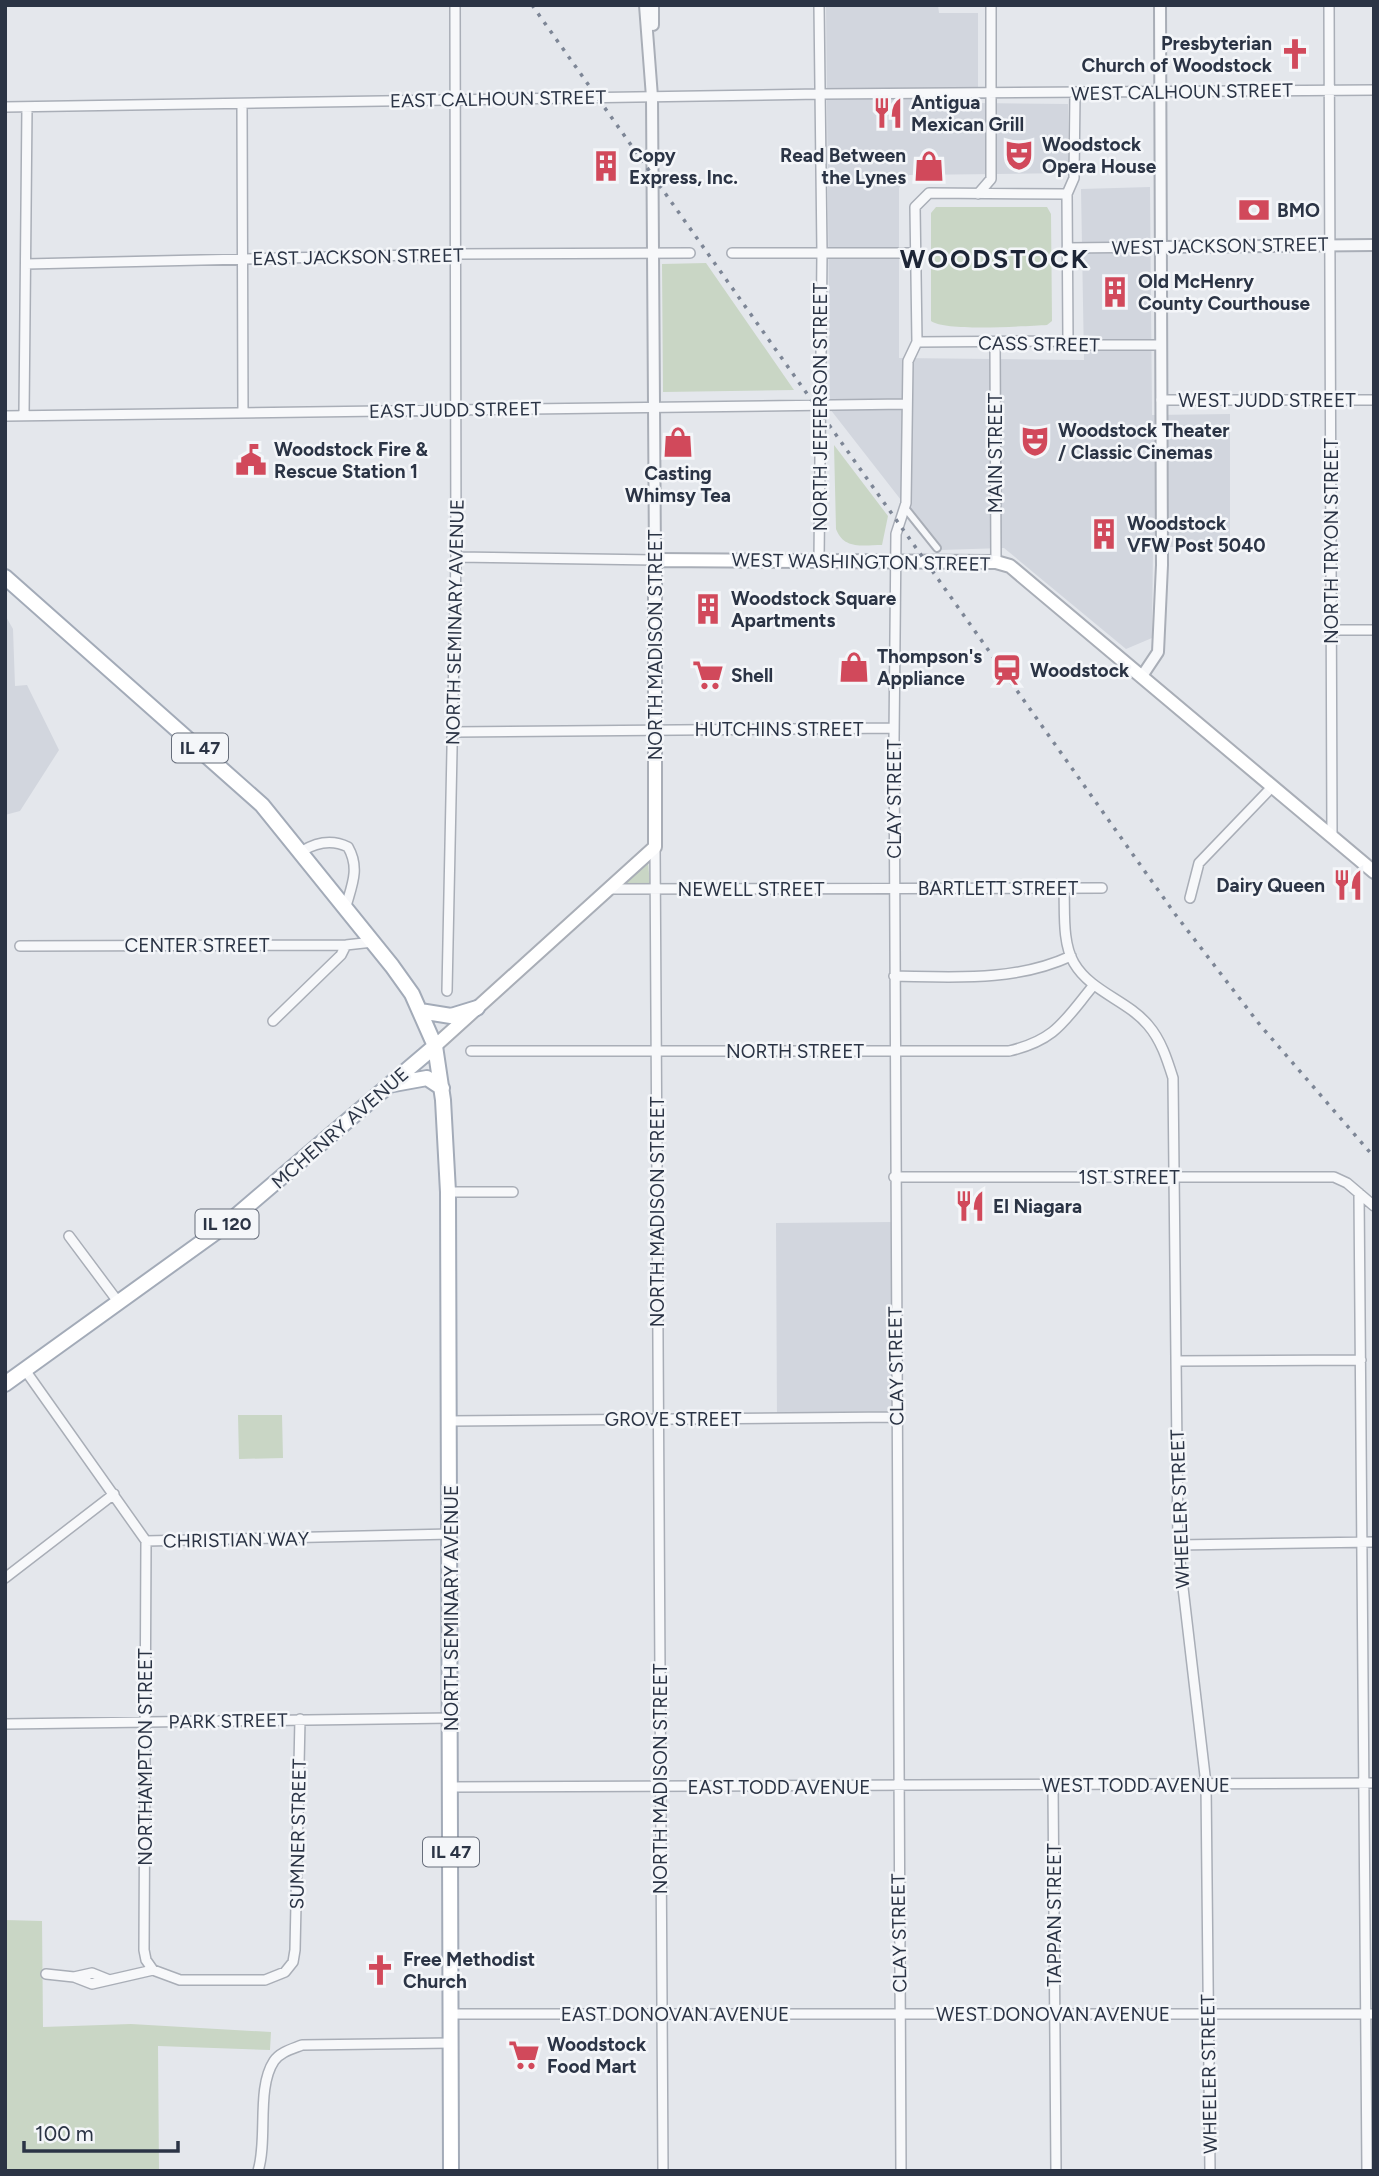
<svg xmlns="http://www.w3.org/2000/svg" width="1379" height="2176" viewBox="0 0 1379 2176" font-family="Figtree,sans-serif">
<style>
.built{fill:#d2d6de}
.green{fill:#c9d6c5}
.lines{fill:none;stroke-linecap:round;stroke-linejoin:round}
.pedestrian-casing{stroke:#a9aeb7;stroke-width:10}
.minor-casing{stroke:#a9aeb7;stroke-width:12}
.tertiary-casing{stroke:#a9aeb7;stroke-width:14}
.secondary-casing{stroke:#a9aeb7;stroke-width:16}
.primary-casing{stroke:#a3abb8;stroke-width:18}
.pedestrian{stroke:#f7f8fa;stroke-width:6}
.minor{stroke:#f7f8fa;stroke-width:9}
.tertiary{stroke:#f7f8fa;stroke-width:10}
.secondary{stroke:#fff;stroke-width:12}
.primary{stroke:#fff;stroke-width:14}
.rail{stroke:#7d8696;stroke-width:3.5;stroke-dasharray:3.5 7;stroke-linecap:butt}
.labels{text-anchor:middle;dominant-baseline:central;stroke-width:5;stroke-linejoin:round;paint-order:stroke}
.shield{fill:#f4f6f9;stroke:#676e7b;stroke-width:2}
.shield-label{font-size:18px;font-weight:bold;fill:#2b3445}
.poi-label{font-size:19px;font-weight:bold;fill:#2b3445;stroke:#f4f6f9;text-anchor:start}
.street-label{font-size:19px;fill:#2b3445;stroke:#f4f6f9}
.district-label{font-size:26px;font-weight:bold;letter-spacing:2px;fill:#1d2536;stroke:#f4f6f9}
</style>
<rect width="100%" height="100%" fill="#e4e7ec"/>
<path class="built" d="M 826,5 L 938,5 L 939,13 L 978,13 L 978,103 L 1068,104 L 1068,173 L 909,175 L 899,188 L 899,358 L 1084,360 L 1081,189 L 1150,187 L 1152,415 L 1230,414 L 1230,547 L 1153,547 L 1152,638 L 1126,649 L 1004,548 L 940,550 L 830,409 Z
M 5,615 L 13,629 L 15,686 L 27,685 L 59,750 L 20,811 L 5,815 Z
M 894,1222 L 896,1417 L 777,1419 L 776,1223 Z"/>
<path class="green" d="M 936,207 L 1047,207 L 1051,214 L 1052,321 L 1047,325 C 1024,326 947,332 931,321 L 931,213 Z
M 706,263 L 794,390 L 663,392 L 662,264 Z
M 834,445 L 888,516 L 882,545 C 863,545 844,550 836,529 Z
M 648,861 L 650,886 L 622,886 Z
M 238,1415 L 282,1415 L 283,1458 L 239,1459 Z
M 5,1920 L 42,1921 L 43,2027 L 131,2024 L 271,2032 L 270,2050 L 158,2046 L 159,2171 L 5,2171 Z"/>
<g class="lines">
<defs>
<path id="pedestrian" d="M 905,508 L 937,548"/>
<path id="minor" d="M 819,5 L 822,253 L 819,561
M 1329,5 L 1332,837
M 242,104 L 243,413
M 5,107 L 820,94 L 1374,90
M 978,194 L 991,179 L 991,5
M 1067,248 L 1161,247
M 732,253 L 915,253
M 26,264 L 456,254 L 690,253
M 1068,341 L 1067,194 L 1074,178 L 1075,93
M 917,342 L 915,207 L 929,193 L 1067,194
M 917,342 L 1068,341 L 1077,345 L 1161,345
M 995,343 L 996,562
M 1161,400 L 1374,400
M 24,415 L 27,107
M 5,416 L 906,404
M 456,557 L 655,560
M 1331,630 L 1374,630
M 454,732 L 894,728
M 655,847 L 663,2171
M 302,851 C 317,842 332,839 348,847 C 360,868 352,885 346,906
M 608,889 L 1102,888
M 1064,889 C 1065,911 1062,943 1074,963 C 1091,992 1127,1000 1148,1025 C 1161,1040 1167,1059 1173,1078 L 1178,1545 L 1206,1784 L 1210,2171
M 1190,898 L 1199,863 L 1272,787
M 20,946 L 346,945 L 373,942
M 894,976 C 954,977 1015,982 1071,956
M 447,991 L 456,557 L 455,5
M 273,1021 L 341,955 L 346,945
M 471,1051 L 1009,1051 C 1056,1040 1064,1021 1093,986
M 894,1177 L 1334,1177 L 1347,1183 L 1374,1206
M 448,1192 L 513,1192
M 1359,1193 L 1367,2171
M 69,1236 L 119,1303
M 1176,1361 L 1361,1360
M 25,1370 L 146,1541 L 451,1534
M 450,1421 L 896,1417
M 146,1541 L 144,1950 L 146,1960 L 153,1970
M 1178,1545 L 1374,1542
M 5,1578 L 114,1494
M 5,1724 L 451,1718
M 1053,1785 L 1056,2171
M 451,1787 L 1374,1783
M 46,1974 L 74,1977 L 92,1984 L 153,1970 L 180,1980 L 265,1980 L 285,1972 L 293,1962 L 295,1950 L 300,1719
M 74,1977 L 92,1973 L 107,1979
M 451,2014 L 1374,2014
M 258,2171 C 268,2139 256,2088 274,2061 C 280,2052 292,2049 302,2045 L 451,2043
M 901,2171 L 894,739 L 896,534 L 906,503 L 908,361 L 917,342"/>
<path id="tertiary" d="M 645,5 L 652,97 L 655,560
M 653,25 L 653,5
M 1161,247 L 1374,245
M 1142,676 L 1158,652 L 1162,565 L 1160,5"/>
<path id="secondary" d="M 435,1046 L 655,847 L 655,560 L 996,562 L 1010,566 L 1374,872"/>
<path id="primary" d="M 5,577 L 262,805 L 392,966 L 412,994 L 435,1046 L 443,1100 L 448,1192 L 451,2171
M 420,1011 L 451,1016 L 477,1008
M 394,1084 L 427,1078 L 442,1088
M 5,1384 L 223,1227 L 435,1046"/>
</defs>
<use href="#pedestrian" class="pedestrian-casing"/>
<use href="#minor" class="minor-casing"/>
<use href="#tertiary" class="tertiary-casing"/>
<use href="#secondary" class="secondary-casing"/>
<use href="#primary" class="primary-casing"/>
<use href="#pedestrian" class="pedestrian"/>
<use href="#minor" class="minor"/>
<use href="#tertiary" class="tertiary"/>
<use href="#secondary" class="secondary"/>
<use href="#primary" class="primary"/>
<path class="rail" d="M 532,5 L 1175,914 L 1260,1025 L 1374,1157"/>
</g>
<defs>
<symbol id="church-bare" viewBox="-9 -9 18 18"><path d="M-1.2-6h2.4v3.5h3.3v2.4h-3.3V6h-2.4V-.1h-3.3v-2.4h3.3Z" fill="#d1495b" stroke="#f4f6f9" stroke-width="2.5" paint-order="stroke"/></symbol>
<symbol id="restaurant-bare" viewBox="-9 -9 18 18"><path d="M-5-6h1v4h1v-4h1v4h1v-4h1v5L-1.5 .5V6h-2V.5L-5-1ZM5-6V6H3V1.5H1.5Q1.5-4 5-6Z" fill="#d1495b" stroke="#f4f6f9" stroke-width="2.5" paint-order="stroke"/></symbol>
<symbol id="theatre-bare" viewBox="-9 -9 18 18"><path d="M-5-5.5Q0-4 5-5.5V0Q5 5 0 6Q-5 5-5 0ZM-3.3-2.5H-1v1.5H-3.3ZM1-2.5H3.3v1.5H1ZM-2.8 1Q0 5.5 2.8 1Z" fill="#d1495b" stroke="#f4f6f9" stroke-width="2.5" paint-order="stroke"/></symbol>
<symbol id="building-bare" viewBox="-9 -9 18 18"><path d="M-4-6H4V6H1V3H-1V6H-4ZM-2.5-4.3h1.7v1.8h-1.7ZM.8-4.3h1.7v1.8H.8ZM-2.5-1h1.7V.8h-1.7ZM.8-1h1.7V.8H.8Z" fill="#d1495b" stroke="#f4f6f9" stroke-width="2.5" paint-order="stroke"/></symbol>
<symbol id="shop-bare" viewBox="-9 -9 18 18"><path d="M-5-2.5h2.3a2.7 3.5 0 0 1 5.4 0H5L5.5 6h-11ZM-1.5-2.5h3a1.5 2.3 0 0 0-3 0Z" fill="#d1495b" stroke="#f4f6f9" stroke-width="2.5" paint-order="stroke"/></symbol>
<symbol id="bank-bare" viewBox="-9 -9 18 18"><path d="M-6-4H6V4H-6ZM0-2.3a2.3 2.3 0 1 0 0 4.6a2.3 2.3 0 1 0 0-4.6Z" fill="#d1495b" stroke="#f4f6f9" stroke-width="2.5" paint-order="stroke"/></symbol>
<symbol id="civic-bare" viewBox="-9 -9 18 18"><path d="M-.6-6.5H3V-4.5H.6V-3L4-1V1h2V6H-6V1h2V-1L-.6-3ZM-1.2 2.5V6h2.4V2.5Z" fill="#d1495b" stroke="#f4f6f9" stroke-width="2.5" paint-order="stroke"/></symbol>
<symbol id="station-bare" viewBox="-9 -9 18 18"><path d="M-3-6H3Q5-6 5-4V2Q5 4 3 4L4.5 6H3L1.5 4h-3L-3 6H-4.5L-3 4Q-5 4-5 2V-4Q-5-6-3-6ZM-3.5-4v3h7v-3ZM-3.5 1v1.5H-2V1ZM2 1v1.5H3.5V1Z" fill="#d1495b" stroke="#f4f6f9" stroke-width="2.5" paint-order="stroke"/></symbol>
<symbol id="supermarket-bare" viewBox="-9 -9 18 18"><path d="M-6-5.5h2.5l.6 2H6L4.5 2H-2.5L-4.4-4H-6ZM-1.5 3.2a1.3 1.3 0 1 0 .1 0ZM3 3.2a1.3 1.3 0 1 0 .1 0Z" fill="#d1495b" stroke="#f4f6f9" stroke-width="2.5" paint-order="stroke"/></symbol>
</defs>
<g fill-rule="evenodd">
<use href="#church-bare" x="1273" y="32" width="44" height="44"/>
<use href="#restaurant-bare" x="866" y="91" width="44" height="44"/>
<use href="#theatre-bare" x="997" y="133" width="44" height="44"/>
<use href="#building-bare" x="584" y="144" width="44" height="44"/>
<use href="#shop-bare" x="907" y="144" width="44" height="44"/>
<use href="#bank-bare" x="1232" y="188" width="44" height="44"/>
<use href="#building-bare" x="1093" y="270" width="44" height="44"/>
<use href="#theatre-bare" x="1013" y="419" width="44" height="44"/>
<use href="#shop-bare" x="656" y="420" width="44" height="44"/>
<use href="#civic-bare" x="229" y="438" width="44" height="44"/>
<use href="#building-bare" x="1082" y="512" width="44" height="44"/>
<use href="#building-bare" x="686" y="587" width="44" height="44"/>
<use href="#shop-bare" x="832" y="645" width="44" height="44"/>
<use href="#station-bare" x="985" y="648" width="44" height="44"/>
<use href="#supermarket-bare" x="686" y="653" width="44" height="44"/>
<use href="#restaurant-bare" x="1326" y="863" width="44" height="44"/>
<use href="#restaurant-bare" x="948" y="1184" width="44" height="44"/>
<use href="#church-bare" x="358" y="1948" width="44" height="44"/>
<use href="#supermarket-bare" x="502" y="2033" width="44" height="44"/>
</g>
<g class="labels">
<g class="shield">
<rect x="172" y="733.5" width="56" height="29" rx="5"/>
<rect x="195.5" y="1209.5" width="63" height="29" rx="5"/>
<rect x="423" y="1837.5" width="56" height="29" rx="5"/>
</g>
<g class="shield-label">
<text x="200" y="748">IL 47</text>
<text x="227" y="1224">IL 120</text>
<text x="451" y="1852">IL 47</text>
</g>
<g class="poi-label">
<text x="1272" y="43" text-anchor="end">Presbyterian<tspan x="1272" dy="22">Church of Woodstock</tspan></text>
<text x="911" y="102">Antigua<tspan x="911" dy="22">Mexican Grill</tspan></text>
<text x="1042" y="144">Woodstock<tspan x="1042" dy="22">Opera House</tspan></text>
<text x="629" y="155">Copy<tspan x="629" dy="22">Express, Inc.</tspan></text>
<text x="906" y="155" text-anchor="end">Read Between<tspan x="906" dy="22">the Lynes</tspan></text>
<text x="1277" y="210">BMO</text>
<text x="1138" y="281">Old McHenry<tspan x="1138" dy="22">County Courthouse</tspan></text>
<text x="1058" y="430">Woodstock Theater<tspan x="1058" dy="22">/ Classic Cinemas</tspan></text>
<text x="274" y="449">Woodstock Fire &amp;<tspan x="274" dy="22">Rescue Station 1</tspan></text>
<text x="678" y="473" text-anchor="middle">Casting<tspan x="678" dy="22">Whimsy Tea</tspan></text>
<text x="1127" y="523">Woodstock<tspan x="1127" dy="22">VFW Post 5040</tspan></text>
<text x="731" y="598">Woodstock Square<tspan x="731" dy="22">Apartments</tspan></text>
<text x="877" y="656">Thompson's<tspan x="877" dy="22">Appliance</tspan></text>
<text x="1030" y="670">Woodstock</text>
<text x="731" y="675">Shell</text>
<text x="1325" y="885" text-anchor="end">Dairy Queen</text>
<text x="993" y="1206">El Niagara</text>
<text x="403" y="1959">Free Methodist<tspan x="403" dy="22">Church</tspan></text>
<text x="547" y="2044">Woodstock<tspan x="547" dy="22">Food Mart</tspan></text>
</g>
<g class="street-label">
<text transform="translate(1182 92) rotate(-1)">WEST CALHOUN STREET</text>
<text transform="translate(498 99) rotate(-1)">EAST CALHOUN STREET</text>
<text transform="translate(1220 246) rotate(-1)">WEST JACKSON STREET</text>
<text transform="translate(358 257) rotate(-1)">EAST JACKSON STREET</text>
<text transform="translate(1039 344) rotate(1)">CASS STREET</text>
<text x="1267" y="400">WEST JUDD STREET</text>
<text transform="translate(820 407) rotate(-90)">NORTH JEFFERSON STREET</text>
<text transform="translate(455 410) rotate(-1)">EAST JUDD STREET</text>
<text transform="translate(995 453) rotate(-90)">MAIN STREET</text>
<text transform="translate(1331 541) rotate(-90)">NORTH TRYON STREET</text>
<text transform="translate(861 562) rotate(1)">WEST WASHINGTON STREET</text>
<text transform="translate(455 622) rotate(-89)">NORTH SEMINARY AVENUE</text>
<text transform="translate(655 645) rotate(-90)">NORTH MADISON STREET</text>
<text x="779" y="729">HUTCHINS STREET</text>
<text transform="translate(894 799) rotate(-90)">CLAY STREET</text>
<text x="998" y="888">BARTLETT STREET</text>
<text x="751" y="889">NEWELL STREET</text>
<text x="197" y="945">CENTER STREET</text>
<text x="795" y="1051">NORTH STREET</text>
<text transform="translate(340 1128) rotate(-41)">MCHENRY AVENUE</text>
<text x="1129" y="1177">1ST STREET</text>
<text transform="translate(657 1212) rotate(-90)">NORTH MADISON STREET</text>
<text transform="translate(896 1366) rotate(-91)">CLAY STREET</text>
<text x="673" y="1419">GROVE STREET</text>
<text transform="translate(1180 1509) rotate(-92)">WHEELER STREET</text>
<text transform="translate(236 1540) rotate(-1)">CHRISTIAN WAY</text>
<text transform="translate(451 1608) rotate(-90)">NORTH SEMINARY AVENUE</text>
<text transform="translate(228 1721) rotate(-1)">PARK STREET</text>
<text transform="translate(145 1757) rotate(-90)">NORTHAMPTON STREET</text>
<text transform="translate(660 1779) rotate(-90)">NORTH MADISON STREET</text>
<text x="1136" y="1785">WEST TODD AVENUE</text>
<text x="779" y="1787">EAST TODD AVENUE</text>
<text transform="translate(298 1834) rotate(-89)">SUMNER STREET</text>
<text transform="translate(1054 1915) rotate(-90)">TAPPAN STREET</text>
<text transform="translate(899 1933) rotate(-91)">CLAY STREET</text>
<text x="675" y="2014">EAST DONOVAN AVENUE</text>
<text x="1053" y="2014">WEST DONOVAN AVENUE</text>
<text transform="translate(1209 2074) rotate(-91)">WHEELER STREET</text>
</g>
<g class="district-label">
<text x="995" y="259">WOODSTOCK</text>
</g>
</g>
<rect width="1379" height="2176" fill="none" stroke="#2b3445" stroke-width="14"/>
<path d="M24 2141v10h154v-10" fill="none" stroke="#2b3445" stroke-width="3.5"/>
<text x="35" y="2141" font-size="21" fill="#2b3445" stroke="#f4f6f9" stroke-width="5" paint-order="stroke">100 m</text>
</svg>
